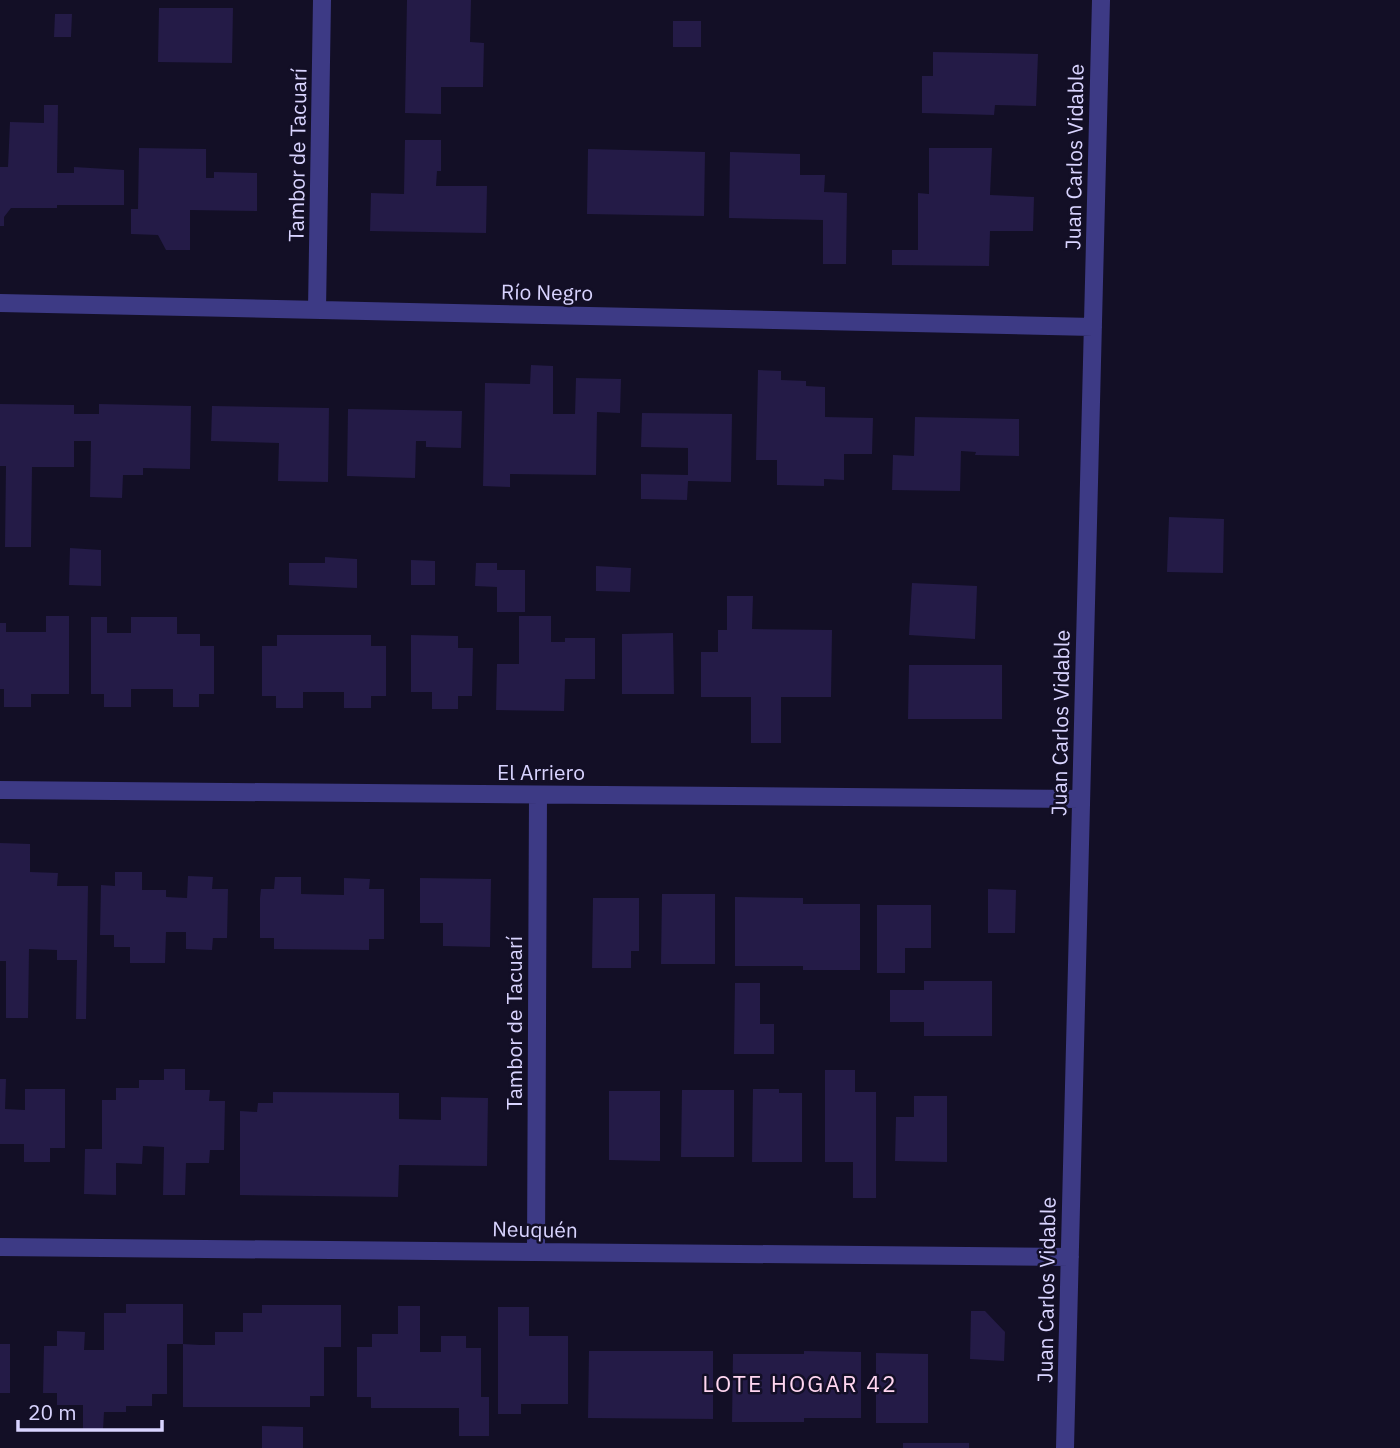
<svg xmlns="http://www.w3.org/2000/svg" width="1400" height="1448" viewBox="0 0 1400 1448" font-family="'IBM Plex Sans',sans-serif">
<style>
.building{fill:#241b47}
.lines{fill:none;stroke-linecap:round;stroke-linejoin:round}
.minor{stroke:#3d3a85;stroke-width:18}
.labels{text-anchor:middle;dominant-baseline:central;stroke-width:5;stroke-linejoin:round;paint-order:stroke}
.street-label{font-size:21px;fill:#d9d4ff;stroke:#130f26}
.neighbourhood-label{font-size:23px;letter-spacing:2px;fill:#ffd6f0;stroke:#130f26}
</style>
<rect width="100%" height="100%" fill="#130f26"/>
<path class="building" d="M 407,0 L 471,0 L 470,42 L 484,43 L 483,87 L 441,87 L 441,114 L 405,113 Z
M 159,8 L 233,8 L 232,63 L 158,62 Z
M 55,14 L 72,14 L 71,37 L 54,37 Z
M 673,21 L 701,21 L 701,47 L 673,47 Z
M 933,52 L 1038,54 L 1036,106 L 995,105 L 994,115 L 922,113 L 922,76 L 933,76 Z
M 44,105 L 58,105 L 57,173 L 74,173 L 74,167 L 124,170 L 124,205 L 57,205 L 57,208 L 11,208 L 4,217 L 4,226 L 0,226 L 0,167 L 8,167 L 10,122 L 44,123 Z
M 405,140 L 441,140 L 441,171 L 437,171 L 436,186 L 487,186 L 486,233 L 370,231 L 371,193 L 404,194 Z
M 139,148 L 206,149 L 206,178 L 214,178 L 214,172 L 257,173 L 257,211 L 190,210 L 190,250 L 166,250 L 158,235 L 131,234 L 131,209 L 138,209 Z
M 929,148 L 992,148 L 990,195 L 1034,197 L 1033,231 L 990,231 L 989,266 L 892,265 L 892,250 L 918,250 L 918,193 L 929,194 Z
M 588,149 L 705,152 L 704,216 L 587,214 Z
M 730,152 L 800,154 L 800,175 L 825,175 L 824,192 L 847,193 L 846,264 L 823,264 L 823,220 L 729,218 Z
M 531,365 L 553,366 L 553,414 L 575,414 L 576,378 L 621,379 L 620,413 L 597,412 L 596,475 L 510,474 L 510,487 L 483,486 L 485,383 L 530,384 Z
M 758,370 L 781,371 L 781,380 L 806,381 L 806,386 L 825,387 L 825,417 L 873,418 L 872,454 L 844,454 L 844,480 L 824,479 L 824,486 L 777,485 L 777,460 L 756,460 Z
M 0,404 L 74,405 L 74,414 L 99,414 L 99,404 L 191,406 L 190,469 L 143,468 L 143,475 L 123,475 L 122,498 L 90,497 L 91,441 L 74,441 L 74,467 L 32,467 L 31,547 L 5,547 L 6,466 L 0,466 Z
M 212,406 L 329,408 L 328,482 L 278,481 L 279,443 L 211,441 Z
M 348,409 L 462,411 L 461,448 L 426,447 L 426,441 L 416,441 L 415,478 L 347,476 Z
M 642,413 L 732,414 L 731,482 L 688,481 L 687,500 L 641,499 L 641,474 L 688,475 L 688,448 L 641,447 Z
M 915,417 L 1019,419 L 1019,456 L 975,455 L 976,452 L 961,451 L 960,491 L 892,490 L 893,455 L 914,456 Z
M 1169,517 L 1224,519 L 1223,573 L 1167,572 Z
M 70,548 L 101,550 L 101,586 L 69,585 Z
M 325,557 L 357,559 L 357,588 L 289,585 L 289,563 L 325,563 Z
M 411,560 L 435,561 L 435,585 L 411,585 Z
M 476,563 L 497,563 L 497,570 L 525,570 L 525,612 L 497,612 L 497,587 L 475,586 Z
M 596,566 L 631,568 L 630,592 L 596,591 Z
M 912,583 L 977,586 L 975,639 L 909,635 Z
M 727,596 L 753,596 L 752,629 L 832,630 L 831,697 L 781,697 L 781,743 L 751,743 L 751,697 L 701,697 L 701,652 L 718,652 L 718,630 L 727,630 Z
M 46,616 L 69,616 L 69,694 L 31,694 L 31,707 L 4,707 L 4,689 L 0,689 L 0,623 L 6,623 L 6,632 L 46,632 Z
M 519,616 L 551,616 L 551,642 L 565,642 L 565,638 L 595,638 L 595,679 L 565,679 L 564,711 L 496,710 L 497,664 L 519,664 Z
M 91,617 L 107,617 L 107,633 L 131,633 L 131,617 L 177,617 L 177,634 L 200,634 L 200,646 L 214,646 L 214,694 L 199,694 L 199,707 L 173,707 L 173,689 L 131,689 L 131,707 L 104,707 L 104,694 L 91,694 Z
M 673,633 L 674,694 L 622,694 L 622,634 Z
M 277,635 L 371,635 L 371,646 L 386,646 L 386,696 L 371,696 L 371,708 L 344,708 L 344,692 L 303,692 L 303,708 L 276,708 L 276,696 L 262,696 L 262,646 L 277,646 Z
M 411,635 L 458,636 L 458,648 L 473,648 L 472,696 L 458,696 L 458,709 L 432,709 L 432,692 L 411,692 Z
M 909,665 L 1002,665 L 1002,719 L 908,719 Z
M 0,843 L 30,844 L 30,872 L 58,873 L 57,886 L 88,886 L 86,1019 L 76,1019 L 77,960 L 57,960 L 57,950 L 29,949 L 28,1018 L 6,1018 L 6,961 L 0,961 Z
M 115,872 L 142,872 L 142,890 L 166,890 L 166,897 L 187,898 L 188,876 L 213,877 L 212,889 L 228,889 L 227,938 L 213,938 L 212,950 L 186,949 L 186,932 L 166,932 L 165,963 L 130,963 L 130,947 L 114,947 L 114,935 L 100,935 L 101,885 L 115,886 Z
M 275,877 L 301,877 L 301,894 L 344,895 L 344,878 L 370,879 L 369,889 L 384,889 L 384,939 L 369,939 L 369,950 L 274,949 L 274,938 L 260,938 L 260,898 L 261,889 L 274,889 Z
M 420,878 L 491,879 L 490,947 L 443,946 L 443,923 L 420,923 Z
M 988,889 L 1016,890 L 1015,933 L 988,933 Z
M 662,894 L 715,894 L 715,964 L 661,964 Z
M 735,897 L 803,898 L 803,904 L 860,904 L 860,970 L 803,970 L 803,966 L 735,966 Z
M 593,898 L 639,898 L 639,951 L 631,951 L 631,968 L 592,968 Z
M 877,905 L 931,905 L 931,948 L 905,948 L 905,973 L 877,973 Z
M 924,981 L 992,981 L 992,1036 L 924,1036 L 924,1022 L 890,1022 L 890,990 L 924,990 Z
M 735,983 L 760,983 L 760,1024 L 774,1024 L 774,1054 L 734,1054 Z
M 164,1069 L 185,1069 L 185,1090 L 210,1090 L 209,1101 L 225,1101 L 224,1150 L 210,1150 L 209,1163 L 186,1163 L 185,1195 L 163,1195 L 164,1147 L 143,1146 L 142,1164 L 116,1163 L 116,1195 L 84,1194 L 85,1149 L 102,1149 L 102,1100 L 116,1100 L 116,1088 L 139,1088 L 139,1080 L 164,1080 Z
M 825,1070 L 855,1070 L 855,1092 L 876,1092 L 876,1198 L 853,1198 L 853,1162 L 825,1162 Z
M 0,1079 L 6,1079 L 5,1109 L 25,1110 L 25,1089 L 65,1089 L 65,1148 L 50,1148 L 50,1162 L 24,1162 L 24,1144 L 0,1144 Z
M 753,1089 L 779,1089 L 779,1093 L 802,1093 L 802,1162 L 752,1162 Z
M 682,1090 L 734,1090 L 734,1157 L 681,1157 Z
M 609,1091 L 660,1091 L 660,1161 L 609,1160 Z
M 273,1092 L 399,1093 L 399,1119 L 441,1120 L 441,1097 L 488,1098 L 487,1166 L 399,1165 L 398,1197 L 240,1195 L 240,1111 L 257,1112 L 258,1103 L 273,1103 Z
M 914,1096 L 947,1096 L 947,1162 L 895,1161 L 896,1117 L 914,1117 Z
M 126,1304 L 183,1304 L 183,1344 L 200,1345 L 215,1345 L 215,1332 L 243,1332 L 243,1313 L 262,1313 L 262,1305 L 341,1305 L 341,1347 L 324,1347 L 324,1396 L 310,1396 L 310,1407 L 183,1407 L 183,1344 L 167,1344 L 167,1394 L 152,1394 L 152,1406 L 126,1406 L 126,1412 L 104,1412 L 103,1430 L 83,1430 L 83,1405 L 57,1405 L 57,1393 L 43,1393 L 44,1346 L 57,1346 L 57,1331 L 85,1332 L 84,1350 L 104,1350 L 104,1313 L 126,1313 Z
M 398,1306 L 420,1306 L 420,1352 L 441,1352 L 441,1336 L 466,1336 L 466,1348 L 481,1348 L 481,1397 L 489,1397 L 489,1436 L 459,1436 L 459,1408 L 371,1408 L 371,1397 L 357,1397 L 357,1347 L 372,1347 L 372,1334 L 398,1334 Z
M 498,1307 L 529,1307 L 529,1336 L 568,1336 L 568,1404 L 521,1404 L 521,1414 L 498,1414 Z
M 971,1311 L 985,1311 L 1005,1332 L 1004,1361 L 970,1359 Z
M 0,1344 L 10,1344 L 10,1393 L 0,1393 Z
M 589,1351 L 713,1351 L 713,1419 L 588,1418 Z
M 804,1351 L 861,1352 L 861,1418 L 804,1418 L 804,1422 L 732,1422 L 733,1354 L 804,1354 Z
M 876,1353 L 928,1354 L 928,1423 L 876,1423 Z
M 262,1426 L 303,1427 L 303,1448 L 262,1448 Z
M 903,1443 L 969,1443 L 969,1448 L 903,1448 Z"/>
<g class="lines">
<path class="minor" d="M 0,303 L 1093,327
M 317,310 L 322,0
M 0,790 L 1081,799
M 0,1247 L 1070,1257
M 536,1252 L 538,795
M 1065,1448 L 1101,0"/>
</g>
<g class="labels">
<g class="street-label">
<text transform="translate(297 155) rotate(-89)">Tambor de Tacuarí</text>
<text transform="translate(1074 157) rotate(-89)">Juan Carlos Vidable</text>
<text transform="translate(547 292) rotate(1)">Río Negro</text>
<text transform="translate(1060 723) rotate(-89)">Juan Carlos Vidable</text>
<text x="541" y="772">El Arriero</text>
<text transform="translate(514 1023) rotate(-90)">Tambor de Tacuarí</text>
<text transform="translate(535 1229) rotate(1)">Neuquén</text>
<text transform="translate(1046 1290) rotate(-89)">Juan Carlos Vidable</text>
</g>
<g class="neighbourhood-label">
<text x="800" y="1383">LOTE HOGAR 42</text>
</g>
</g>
<path d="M18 1420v10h144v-10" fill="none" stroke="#d9d4ff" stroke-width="3.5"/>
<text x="28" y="1420" font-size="21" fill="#d9d4ff" stroke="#130f26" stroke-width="5" paint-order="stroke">20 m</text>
</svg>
